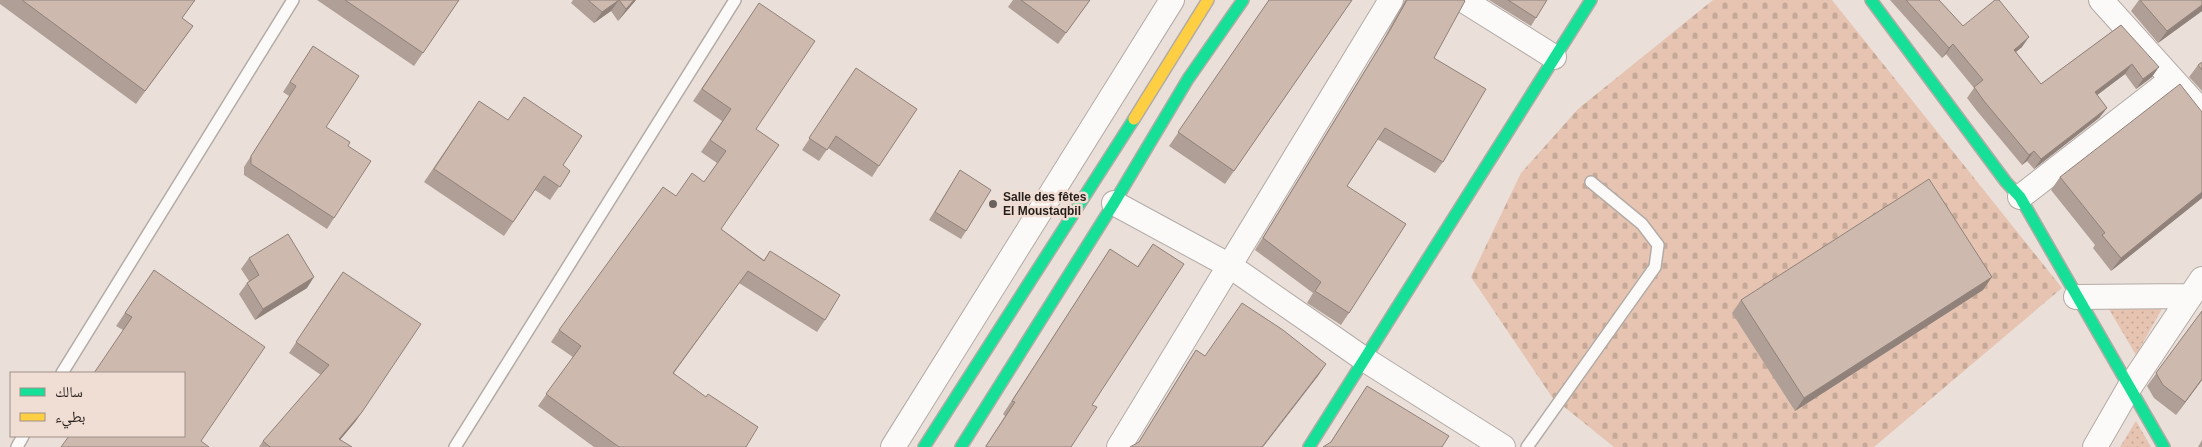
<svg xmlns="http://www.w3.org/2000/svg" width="2202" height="447" viewBox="0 0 2202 447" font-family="Arial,'Noto Naskh Arabic',sans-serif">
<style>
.grass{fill:url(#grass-dots)}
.cemetery{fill:url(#cemetery-stones)}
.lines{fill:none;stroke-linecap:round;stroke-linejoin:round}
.lane-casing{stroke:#b3aba6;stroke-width:14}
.street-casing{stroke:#b3aba6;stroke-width:26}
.fast-casing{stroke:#b3aba6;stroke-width:14}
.slow-casing{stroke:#b3aba6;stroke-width:14}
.lane{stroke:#fcfaf9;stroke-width:11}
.street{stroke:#fcfaf9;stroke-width:24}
.fast{stroke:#16e098;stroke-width:11}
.slow{stroke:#ffcf43;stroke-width:11}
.wall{fill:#b09f96}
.shaded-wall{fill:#90827a}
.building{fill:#cdb9ae;stroke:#90827a}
.poi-dot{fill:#6a625e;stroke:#f0ddd3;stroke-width:2}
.labels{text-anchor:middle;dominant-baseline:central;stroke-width:5;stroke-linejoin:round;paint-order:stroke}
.poi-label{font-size:12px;font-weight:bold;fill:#251f1b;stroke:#f0ddd3;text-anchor:start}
</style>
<defs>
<pattern id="grass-dots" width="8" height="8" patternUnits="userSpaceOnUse" patternTransform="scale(1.25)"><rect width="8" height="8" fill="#e6c4b1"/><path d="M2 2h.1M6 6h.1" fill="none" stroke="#c5a898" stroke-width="1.8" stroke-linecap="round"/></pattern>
<pattern id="cemetery-stones" width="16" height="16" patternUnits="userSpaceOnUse" patternTransform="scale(1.25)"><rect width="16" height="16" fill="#e6c4b1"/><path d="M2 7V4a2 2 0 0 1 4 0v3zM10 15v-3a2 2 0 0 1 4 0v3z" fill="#c5a898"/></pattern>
</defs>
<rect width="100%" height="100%" fill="#eadfd9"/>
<path class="grass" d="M 2107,306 L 2163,307 L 2136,355 Z
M 2136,421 L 2151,447 L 2120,447 Z"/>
<path class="cemetery" d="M 1713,0 L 1832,0 L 2062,288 L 1874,447 L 1614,447 L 1552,397 L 1471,277 L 1521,173 L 1578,109 Z"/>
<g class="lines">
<defs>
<path id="lane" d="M 62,373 L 293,0
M 17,447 L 23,436
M 455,447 L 735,0
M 1527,447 L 1655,267 L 1658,245 L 1642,224 L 1591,182"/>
<path id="street" d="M 1463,0 L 1554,57
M 2101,0 L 2202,112
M 2020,197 L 2171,80
M 1114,203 L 1230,266 L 1364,359 L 1503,447
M 2076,297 L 2190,296
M 893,447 L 1172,0
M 1119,447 L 1391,0
M 2095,447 L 2129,388 L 2202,279"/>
<path id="fast" d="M 1871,0 L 2006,182 L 2020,197 L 2164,447
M 924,447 L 1134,119
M 961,447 L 1114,203 L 1188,79 L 1243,0
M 1309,447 L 1591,0"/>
<path id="slow" d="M 1134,119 L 1208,0"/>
</defs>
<use href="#lane" class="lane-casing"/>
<use href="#street" class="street-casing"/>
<use href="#fast" class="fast-casing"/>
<use href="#slow" class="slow-casing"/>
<use href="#lane" class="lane"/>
<use href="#street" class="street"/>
<use href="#fast" class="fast"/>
<use href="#slow" class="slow"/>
</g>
<path class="wall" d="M 0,0 L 195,0 L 182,18 L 193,26 L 136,104 L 0,4 Z
M 317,0 L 459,0 L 414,66 Z
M 573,0 L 636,0 L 618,21 L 611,11 L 594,23 L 571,3 Z
M 1013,0 L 1090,0 L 1058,44 L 1008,7 Z
M 1269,0 L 1352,0 L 1225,184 L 1169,146 Z
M 1405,0 L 1464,0 L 1434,58 L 1443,162 L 1435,173 L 1377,139 L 1347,186 L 1349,313 L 1341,325 L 1307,303 L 1313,293 L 1255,250 L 1382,42 Z
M 1489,0 L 1547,0 L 1531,26 Z
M 1890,0 L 1939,0 L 1963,26 L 2022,47 L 2016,52 L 2041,84 L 2121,25 L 2152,77 L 2136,89 L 2125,74 L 2097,95 L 2107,108 L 2099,118 L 2034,169 L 2027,161 L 2022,165 L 1977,111 L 1967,98 L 1974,88 L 1946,54 L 1942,58 Z
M 2139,0 L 2202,0 L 2202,11 L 2158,43 L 2131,11 Z
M 751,15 L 756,129 L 721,229 L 764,260 L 770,251 L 825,320 L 817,332 L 739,283 L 674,373 L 746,447 L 594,447 L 538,406 L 573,357 L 551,342 L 559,330 L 676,196 L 704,182 L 717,163 L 701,152 L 722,121 L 693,101 Z
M 313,46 L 326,127 L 348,146 L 334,218 L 327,229 L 244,175 L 244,167 L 289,96 L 283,92 Z
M 2202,62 L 2202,91 L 2189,77 L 2198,65 Z
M 848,80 L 879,166 L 872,177 L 828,148 L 819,161 L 802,150 Z
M 470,114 L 563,165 L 570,171 L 550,200 L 535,190 L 504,236 L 424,182 Z
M 960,170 L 966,231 L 961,239 L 929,220 Z
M 2060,177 L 2202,198 L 2111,271 L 2093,248 L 2095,245 L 2051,190 Z
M 1153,244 L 1092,405 L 1071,447 L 985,447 L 1005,416 L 1003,414 L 1110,249 L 1137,267 Z
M 249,258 L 307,288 L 255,320 L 239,294 L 247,283 L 249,281 L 241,269 Z
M 154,270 L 184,436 L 123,330 L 116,326 Z
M 335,283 L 362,412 L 355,422 L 340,440 L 352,447 L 259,447 L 263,441 L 321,375 L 289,353 Z
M 1983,290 L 1795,411 L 1732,313 L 1741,300 Z
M 2202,311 L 2202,380 L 2176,415 L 2154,398 L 2147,386 Z
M 1196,350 L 1205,356 L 1318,376 L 1138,443 L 1188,362 Z
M 1367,386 L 1442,447 L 1330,443 Z
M 2202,440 L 2202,447 L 2198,447 Z"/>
<path class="shaded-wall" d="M 619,0 L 611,11 L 594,23 L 602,12 Z
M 634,0 L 636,0 L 618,21 L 626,9 Z
M 2202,5 L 2202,11 L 2158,43 L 2167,31 Z
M 2029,37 L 2022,47 L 2006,60 L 2014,50 Z
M 1953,44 L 1946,54 L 1942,58 L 1949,48 Z
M 2132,64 L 2125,74 L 2088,102 L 2095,92 Z
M 2159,67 L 2152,77 L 2136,89 L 2143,79 Z
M 2107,108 L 2099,118 L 2034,169 L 2041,159 Z
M 2034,151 L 2027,161 L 2022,165 L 2029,155 Z
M 2202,192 L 2202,198 L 2111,271 L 2121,258 Z
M 314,277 L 307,288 L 255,320 L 263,309 Z
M 1992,277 L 1983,290 L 1795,411 L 1804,398 Z
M 1326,364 L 1318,376 L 1263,447 L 1262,447 Z
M 2202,379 L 2202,380 L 2176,415 L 2185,402 Z
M 362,412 L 355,422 L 334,447 L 339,439 Z"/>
<path class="building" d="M 22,0 L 195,0 L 182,18 L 193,26 L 145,91 Z
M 345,0 L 459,0 L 423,53 Z
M 588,0 L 634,0 L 626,9 L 619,0 L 602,12 Z
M 1021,0 L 1090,0 L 1066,33 Z
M 1269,0 L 1352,0 L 1234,171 L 1178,132 Z
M 1407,0 L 1464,0 L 1465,1 L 1434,58 L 1486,89 L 1443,162 L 1385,128 L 1347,186 L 1406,224 L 1349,313 L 1315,291 L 1321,282 L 1263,238 L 1390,30 Z
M 1508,0 L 1547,0 L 1536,18 Z
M 1906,0 L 1939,0 L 1963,26 L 1995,0 L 1999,0 L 2029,37 L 2014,50 L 2041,84 L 2121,25 L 2159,67 L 2143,79 L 2132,64 L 2095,92 L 2107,108 L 2041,159 L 2034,151 L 2029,155 L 1984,101 L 1974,87 L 1983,80 L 1953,44 L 1949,48 Z
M 2140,0 L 2202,0 L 2202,5 L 2167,31 Z
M 759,3 L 815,41 L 756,129 L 779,145 L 721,229 L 764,261 L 770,251 L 840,295 L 825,320 L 748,271 L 673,373 L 706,397 L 708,394 L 758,427 L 746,447 L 619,447 L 546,394 L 581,346 L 559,330 L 663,187 L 676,196 L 692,173 L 704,182 L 726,151 L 710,140 L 731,109 L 702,89 Z
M 313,46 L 359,76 L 326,127 L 350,142 L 348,146 L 371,161 L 334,218 L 251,164 L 251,156 L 296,86 L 290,82 Z
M 2202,62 L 2202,70 L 2198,65 Z
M 856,68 L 917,109 L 879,166 L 836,136 L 827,150 L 809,138 Z
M 2180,84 L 2202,112 L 2202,192 L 2121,258 L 2102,235 L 2105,233 L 2060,177 Z
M 524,97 L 582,136 L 563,165 L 570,171 L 560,187 L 544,176 L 513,222 L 434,169 L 479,101 L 508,120 Z
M 960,170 L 991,190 L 966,231 L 935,212 Z
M 1929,179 L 1992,277 L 1804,398 L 1741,300 Z
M 288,234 L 314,277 L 263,309 L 247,283 L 259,275 L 249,258 Z
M 1153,244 L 1184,264 L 1092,405 L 1097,407 L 1071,447 L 988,447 L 986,446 L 1015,402 L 1012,401 L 1110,249 L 1138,267 Z
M 154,270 L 265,347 L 201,441 L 209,447 L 61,447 L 69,436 L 184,436 L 184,373 L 94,373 L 132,317 L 125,313 Z
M 343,272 L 421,324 L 362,412 L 339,439 L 352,447 L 270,447 L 263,441 L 329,365 L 296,342 Z
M 1242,303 L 1283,330 L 1326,364 L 1262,447 L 1130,447 L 1139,442 L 1196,350 L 1205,356 Z
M 2202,311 L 2202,379 L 2185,402 L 2163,385 L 2156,373 Z
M 1367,386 L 1449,436 L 1442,447 L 1323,447 L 1331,442 Z"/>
<circle class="poi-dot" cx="993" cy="204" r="5"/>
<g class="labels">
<g class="poi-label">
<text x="1003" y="197">Salle des fêtes<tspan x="1003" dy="14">El Moustaqbil</tspan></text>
</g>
</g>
<rect x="10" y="372" width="175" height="65" fill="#f0ddd3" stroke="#9f9189"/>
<rect x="20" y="388" width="25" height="8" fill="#16e098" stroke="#9f9189"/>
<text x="55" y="397" font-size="15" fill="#251f1b">سالك</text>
<rect x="20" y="413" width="25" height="8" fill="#ffcf43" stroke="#9f9189"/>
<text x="55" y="422" font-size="15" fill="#251f1b">بطيء</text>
</svg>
